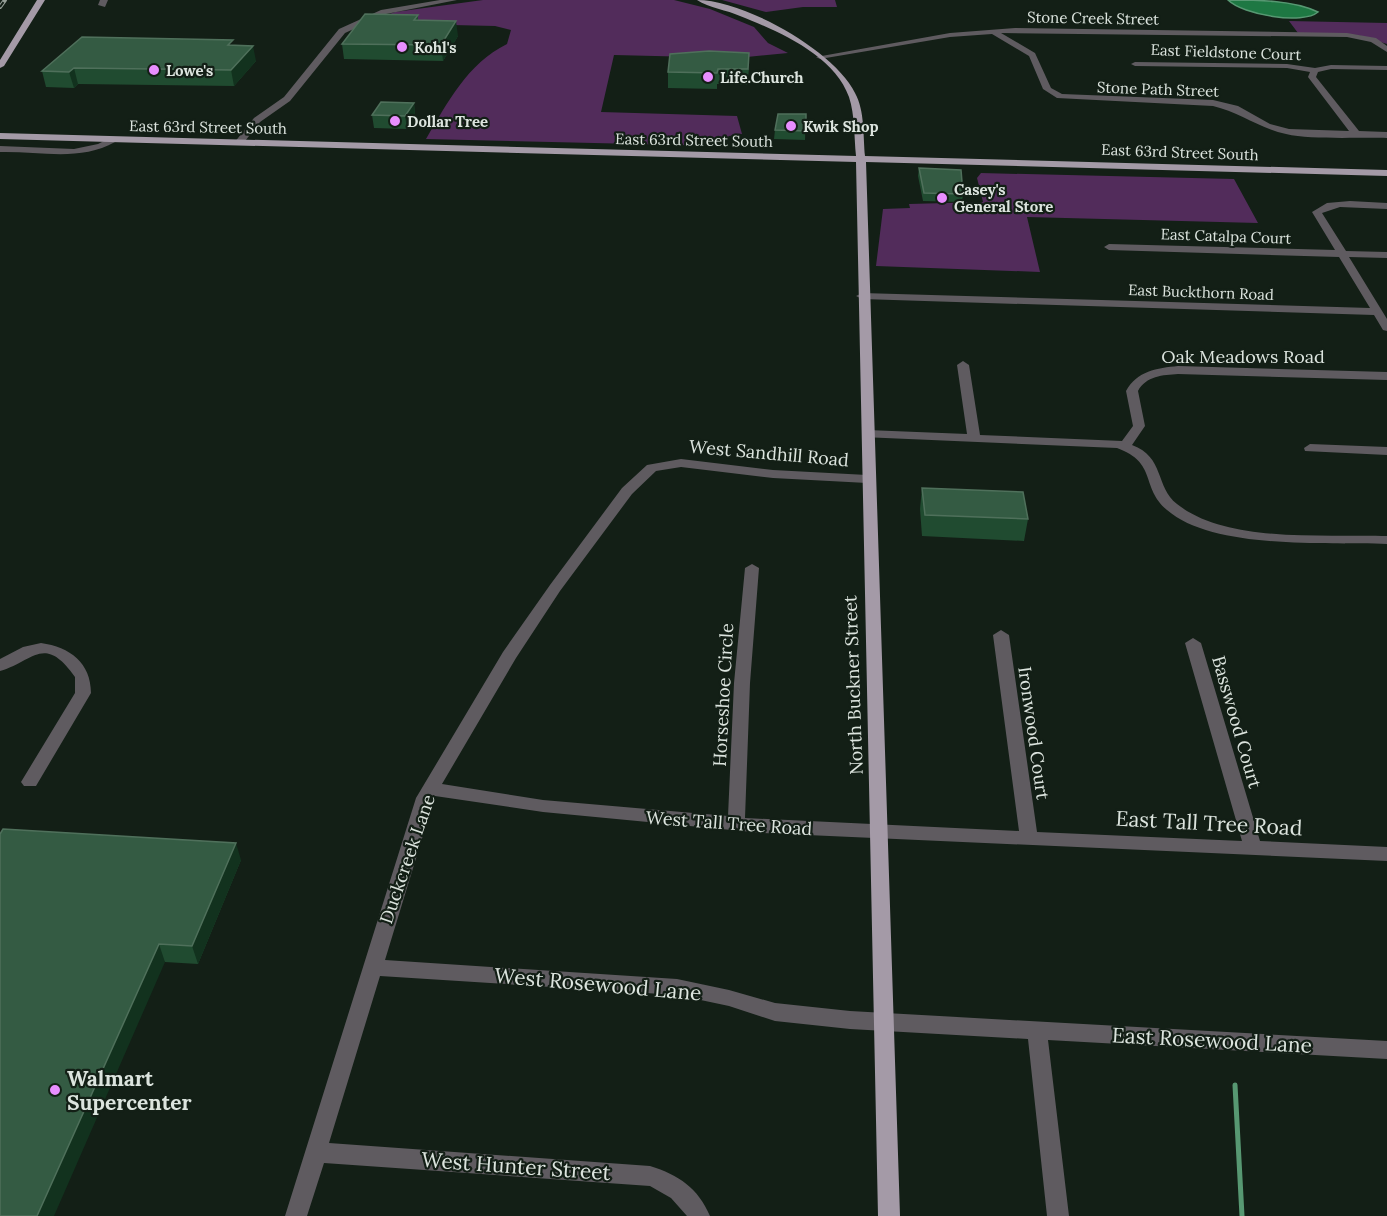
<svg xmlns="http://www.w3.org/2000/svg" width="1387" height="1216" viewBox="0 0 1387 1216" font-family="Lora,serif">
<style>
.green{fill:#522c5b}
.water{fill:#1e7843;stroke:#579872;stroke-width:1.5}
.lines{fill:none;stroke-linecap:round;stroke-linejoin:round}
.stream{stroke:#579872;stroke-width:5}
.minor{fill:#5f5b60;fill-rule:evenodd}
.major{fill:#a49aa7;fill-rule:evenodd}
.rail-casing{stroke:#959e97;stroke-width:4}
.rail{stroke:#131f16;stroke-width:2;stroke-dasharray:6;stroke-linecap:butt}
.wall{fill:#204b30}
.shaded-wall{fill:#12321e}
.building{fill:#345b43;stroke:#4f705b;stroke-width:1.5}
.poi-dot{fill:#e88eff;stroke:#131f16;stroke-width:2}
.labels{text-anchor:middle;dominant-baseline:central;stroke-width:4.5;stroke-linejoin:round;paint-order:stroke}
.far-street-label{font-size:15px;fill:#dce4de;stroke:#131f16}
.far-poi-label{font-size:15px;font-weight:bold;fill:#dce4de;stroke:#131f16;text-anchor:start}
.street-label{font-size:18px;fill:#dce4de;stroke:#131f16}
.near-street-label{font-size:21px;fill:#dce4de;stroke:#131f16}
.near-poi-label{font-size:21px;font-weight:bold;fill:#dce4de;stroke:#131f16;text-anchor:start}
</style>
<rect width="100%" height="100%" fill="#131f16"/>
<path class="green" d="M 483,0 L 674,0 L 710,9 L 754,27 L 768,43 L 788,53 L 737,58 L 614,55 L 601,112 L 737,116 L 742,134 L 729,136 L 722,146 L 426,139 C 448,102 467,64 507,44 L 511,30 L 495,26 L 367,23 L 395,12 Z
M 722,0 L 835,0 L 837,7 L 803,7 L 766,12 Z
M 1289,21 L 1387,23 L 1387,44 L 1358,35 L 1298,33 Z
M 981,173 L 1234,179 L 1258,223 L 1027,217 L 1040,272 L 876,266 L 883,209 L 910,208 L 909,204 L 983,202 L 977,178 Z"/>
<path class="water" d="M 1228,0 C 1257,0 1293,0 1318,12 C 1303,25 1243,15 1228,0 Z"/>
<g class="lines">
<path class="stream" d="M 1235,1085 L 1242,1216"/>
<path class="minor" d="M 100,0 L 108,0 L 105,7 L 98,5 Z
M 440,0 L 457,0 L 386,14 L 345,33 L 290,101 L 260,122 L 242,145 L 236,145 L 234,143 L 254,118 L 284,97 L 339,29 L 381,10 Z
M 1015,28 L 1347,33 L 1376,38 L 1387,46 L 1387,52 L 1371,42 L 1347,37 L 1001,33 L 1035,53 L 1051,88 L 1062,94 L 1213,100 L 1238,106 L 1270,124 L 1289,129 L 1349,131 L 1308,77 L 1310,72 L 1287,68 L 1135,66 L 1131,64 L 1135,62 L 1287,64 L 1315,68 L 1331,65 L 1387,66 L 1387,70 L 1331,69 L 1318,72 L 1316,77 L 1359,131 L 1387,132 L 1387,138 C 1359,137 1311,140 1286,134 C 1259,128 1239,112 1213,106 L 1057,98 L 1043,89 L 1029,56 L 992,34 L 950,37 L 820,59 L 816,57 L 950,33 Z
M 112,137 L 117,140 L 115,142 C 80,162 39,151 0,152 L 0,146 L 74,149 L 98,144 Z
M 1350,201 L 1387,203 L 1387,209 L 1340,207 L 1322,213 L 1346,251 L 1387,252 L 1387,258 L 1349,257 L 1387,319 L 1387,331 L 1383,330 L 1374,315 L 862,299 L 856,296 L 862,293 L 1370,308 L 1339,257 L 1109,250 L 1104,247 L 1109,244 L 1335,250 L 1312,212 L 1327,203 Z
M 963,361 L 969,365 L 980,435 L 1122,441 L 1133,426 L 1126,391 C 1137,371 1157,368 1178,366 L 1387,372 L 1387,380 L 1178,374 C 1163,375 1146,376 1138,391 L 1145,426 L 1132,445 C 1165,457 1155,487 1177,504 C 1227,544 1327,534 1387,536 L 1387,544 C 1327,542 1213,550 1167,510 C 1140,487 1158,463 1117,448 L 862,437 L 862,431 L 867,430 L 967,434 L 957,365 Z
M 1310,444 L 1387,447 L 1387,455 L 1305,451 L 1304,448 Z
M 681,459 L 773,470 L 867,475 L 874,479 L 867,483 L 773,478 L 681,467 L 656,471 L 632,494 L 560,591 L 516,658 L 442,784 L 543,800 L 728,816 L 734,683 L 745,568 L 752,564 L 759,568 L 750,683 L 745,818 L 1019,831 L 993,635 L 1001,630 L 1009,635 L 1037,832 L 1242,841 L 1185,643 L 1193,638 L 1201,643 L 1260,841 L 1387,847 L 1387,861 L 763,833 L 543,812 L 435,796 L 385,960 L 677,979 L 729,990 L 775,1003 L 850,1011 L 1387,1041 L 1387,1059 L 1048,1040 L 1069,1216 L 1047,1216 L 1028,1039 L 850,1029 L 775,1021 L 729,1006 L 677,995 L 380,976 L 329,1143 L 650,1166 C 679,1175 698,1188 710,1216 L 687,1216 L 671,1198 L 650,1186 L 324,1163 L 307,1216 L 285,1216 L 416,798 L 503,652 L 550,585 L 622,488 L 647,465 Z
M 41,643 C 70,647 91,663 91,693 L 36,786 L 24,786 L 21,782 L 75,693 L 75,677 C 44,633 33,662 0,671 L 0,659 L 23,647 Z"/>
<path class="major" d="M 37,0 L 45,0 L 4,66 L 0,68 L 0,60 Z
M 697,0 C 744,0 835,51 855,93 C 865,111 863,136 865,156 L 1387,170 L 1387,176 L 866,162 L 900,1216 L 878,1216 L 856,162 L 0,139 L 0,133 L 856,156 C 854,137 855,115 849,97 C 834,55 778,31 740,16 C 727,10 709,8 697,0 Z"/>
<defs>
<path id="rail" d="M 0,7 L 5,0"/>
</defs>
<use href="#rail" class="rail-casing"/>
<use href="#rail" class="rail"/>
</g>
<path class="wall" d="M 418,15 L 418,20 L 458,36 L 443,61 L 344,59 L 342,44 Z
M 234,45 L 256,61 L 234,86 L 78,84 L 74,88 L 46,87 L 42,71 Z
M 709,51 L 749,69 L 747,85 L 717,84 L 717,89 L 668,88 L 668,72 Z
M 414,103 L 415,115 L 407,129 L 374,128 L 372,115 Z
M 806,114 L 805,140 L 774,139 L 775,130 Z
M 919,168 L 963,194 L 962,202 L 923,201 L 918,176 Z
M 922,488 L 1028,519 L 1024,541 L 922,536 L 920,509 Z
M 0,834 L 241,860 L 198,964 L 165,962 Z"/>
<path class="shaded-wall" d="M 456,21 L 458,36 L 443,61 L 441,45 Z
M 253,46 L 256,61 L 234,86 L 231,70 Z
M 74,68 L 78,84 L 74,88 L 69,72 Z
M 414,103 L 415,115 L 407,129 L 405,116 Z
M 236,843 L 241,860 L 198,964 L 192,946 Z
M 159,944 L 165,962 L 54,1216 L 37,1216 Z"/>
<path class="building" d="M 365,14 L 418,15 L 414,20 L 456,21 L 441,45 L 342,44 Z
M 82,37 L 233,40 L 228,45 L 253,46 L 231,70 L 74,68 L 69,72 L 42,71 Z
M 709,51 L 749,53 L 748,69 L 718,69 L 717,73 L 668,72 L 670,54 Z
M 381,102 L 414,103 L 405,116 L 372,115 Z
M 778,114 L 806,114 L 806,131 L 775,130 Z
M 919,168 L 961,170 L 963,194 L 924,193 Z
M 922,488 L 1023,492 L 1028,519 L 925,515 Z
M 3,829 L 236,843 L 192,946 L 159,944 L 37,1216 L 0,1216 L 0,834 Z"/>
<g class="poi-dot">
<circle cx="402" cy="47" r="6"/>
<circle cx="154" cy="70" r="6"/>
<circle cx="708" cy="77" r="6"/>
<circle cx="395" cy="121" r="6"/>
<circle cx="791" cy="126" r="6"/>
<circle cx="942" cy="198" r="6"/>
<circle cx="55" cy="1090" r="6"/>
</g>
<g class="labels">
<g class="far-street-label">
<text transform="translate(1093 18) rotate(1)">Stone Creek Street</text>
<text transform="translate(1226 52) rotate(2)">East Fieldstone Court</text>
<text transform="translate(1158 89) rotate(2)">Stone Path Street</text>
<text transform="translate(208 127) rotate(1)">East 63rd Street South</text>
<text transform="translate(694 140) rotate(1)">East 63rd Street South</text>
<text transform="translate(1180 152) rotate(2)">East 63rd Street South</text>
<text transform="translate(1226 236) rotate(2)">East Catalpa Court</text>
<text transform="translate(1201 292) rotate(2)">East Buckthorn Road</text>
</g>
<g class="far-poi-label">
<text x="414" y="47">Kohl's</text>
<text x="166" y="70">Lowe's</text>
<text x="720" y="77">Life.Church</text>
<text x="407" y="121">Dollar Tree</text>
<text x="803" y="126">Kwik Shop</text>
<text x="954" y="189">Casey's<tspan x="954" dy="17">General Store</tspan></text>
</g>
<g class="street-label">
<text x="1243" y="356">Oak Meadows Road</text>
<text transform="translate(769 453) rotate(5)">West Sandhill Road</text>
<text transform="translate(853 685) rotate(-92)">North Buckner Street</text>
<text transform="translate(723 695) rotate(-87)">Horseshoe Circle</text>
<text transform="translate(1237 722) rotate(74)">Basswood Court</text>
<text transform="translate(1034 733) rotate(82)">Ironwood Court</text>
<text transform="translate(729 823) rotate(4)">West Tall Tree Road</text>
<text transform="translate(407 859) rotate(-71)">Duckcreek Lane</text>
</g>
<g class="near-street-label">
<text transform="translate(1209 823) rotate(3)">East Tall Tree Road</text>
<text transform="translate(598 984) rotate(5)">West Rosewood Lane</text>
<text transform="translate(1212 1040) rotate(3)">East Rosewood Lane</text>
<text transform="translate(516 1166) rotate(4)">West Hunter Street</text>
</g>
<g class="near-poi-label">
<text x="67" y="1078">Walmart<tspan x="67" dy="24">Supercenter</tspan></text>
</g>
</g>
</svg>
